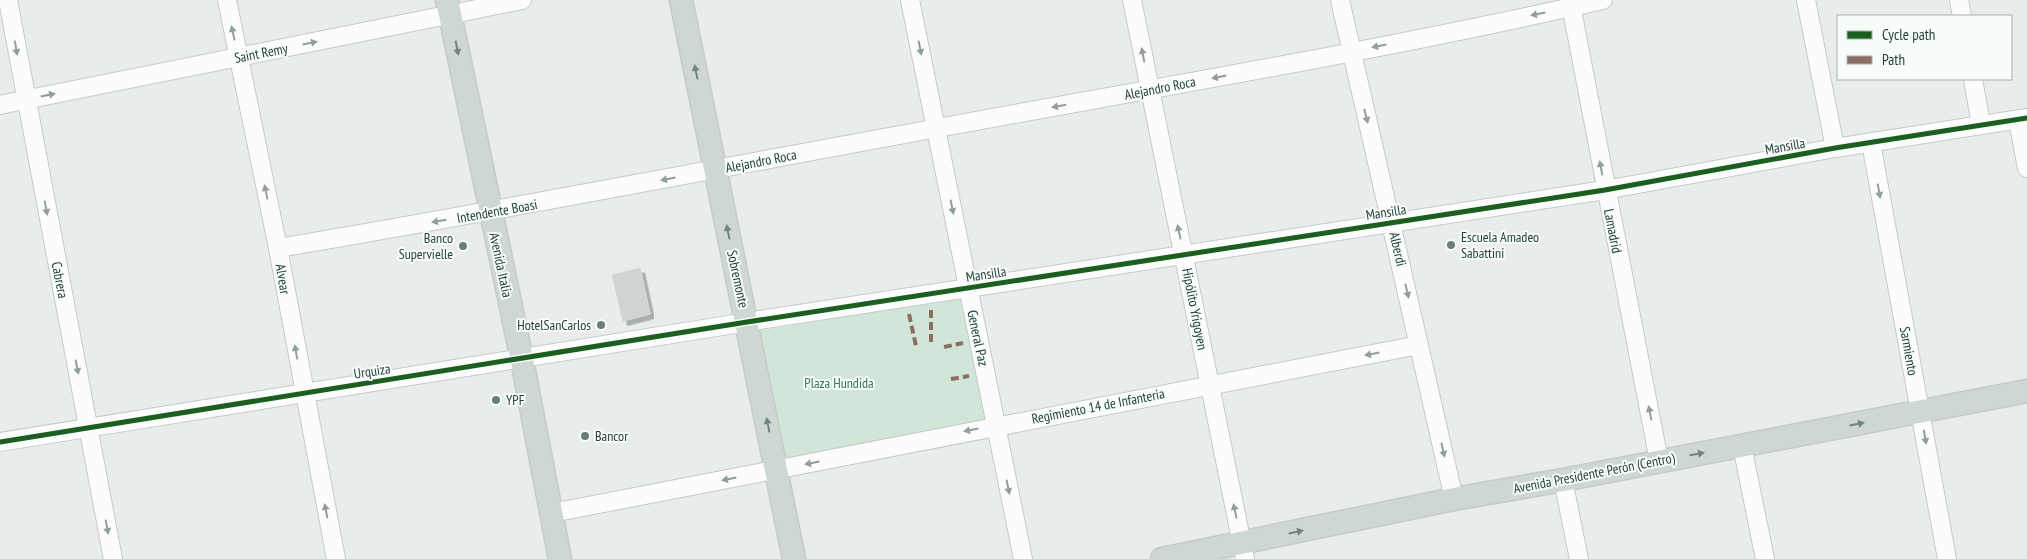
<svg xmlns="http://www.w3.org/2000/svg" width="2027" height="559" viewBox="0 0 2027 559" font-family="'PT Sans Narrow',sans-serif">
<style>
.green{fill:#d1e6d8}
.building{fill:#cfd4d2;stroke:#d1d6d4;filter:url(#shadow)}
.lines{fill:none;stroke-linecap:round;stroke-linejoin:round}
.minor-casing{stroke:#c5cac8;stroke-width:20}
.major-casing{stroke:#c3ccc9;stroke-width:25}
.minor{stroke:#fcfcfc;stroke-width:18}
.major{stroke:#cfd7d5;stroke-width:22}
.quiet{stroke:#8d6e63;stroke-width:4;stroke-dasharray:8 4;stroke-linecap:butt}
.cycleway-casing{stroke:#f7fbf9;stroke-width:8}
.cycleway{stroke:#1b5e20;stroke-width:5}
.oneway{fill:#909f9b}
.oneway2{fill:#718580}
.poi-dot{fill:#697e78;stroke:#f7fbf9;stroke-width:2}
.labels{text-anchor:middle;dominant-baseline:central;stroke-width:4;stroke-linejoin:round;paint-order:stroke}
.street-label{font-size:14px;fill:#24423a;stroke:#f7fbf9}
.poi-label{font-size:14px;fill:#24423a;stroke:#f7fbf9;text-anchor:start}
.park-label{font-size:14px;fill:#2d7a4b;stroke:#f7fbf9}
</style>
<defs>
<filter id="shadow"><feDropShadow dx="4.5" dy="4.5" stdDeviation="0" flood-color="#0004"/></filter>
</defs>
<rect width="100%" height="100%" fill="#e8edeb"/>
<path class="green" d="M 961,297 L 988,419 L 783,461 L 759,331 Z"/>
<path class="building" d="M 640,268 L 650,314 L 623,321 L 612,275 Z"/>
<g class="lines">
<defs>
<path id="minor" d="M 8,0 L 113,559
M 227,0 L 278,248 L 336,559
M 910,0 L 1023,559
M 1132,0 L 1245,559
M 1340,0 L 1454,499
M 1570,0 L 1659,461
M 1806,0 L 1835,148
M 1959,0 L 1962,16
M 1973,79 L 1981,125
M 0,105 L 522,0
M 2018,120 L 2027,168
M 1871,143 L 1947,559
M 278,248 C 499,211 718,168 938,128 C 1160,87 1383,50 1603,0
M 0,442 L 747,322 L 1605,190 L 1835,148 L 2027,118
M 1742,446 L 1765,559
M 1563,480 L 1579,559
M 552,513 L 1419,345"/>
<path id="major" d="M 447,0 L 522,360 L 560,559
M 681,0 L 794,559
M 1162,559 L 1454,499 L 1563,480 L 2027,391"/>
</defs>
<use href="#minor" class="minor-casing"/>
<use href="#major" class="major-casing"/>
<use href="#minor" class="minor"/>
<use href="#major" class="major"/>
<path class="quiet" d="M 931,310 L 931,343
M 909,314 L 916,346
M 944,347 L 963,343
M 951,379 L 969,376"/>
<defs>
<path id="cycleway" d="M 0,442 L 747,322 L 1605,190 L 1835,148 L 2027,118"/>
</defs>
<use href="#cycleway" class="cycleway-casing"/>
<use href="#cycleway" class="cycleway"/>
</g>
<defs><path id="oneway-solid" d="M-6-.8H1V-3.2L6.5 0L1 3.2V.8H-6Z" transform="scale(1.25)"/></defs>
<g class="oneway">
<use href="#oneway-solid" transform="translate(1538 14) rotate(169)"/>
<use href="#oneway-solid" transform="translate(233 33) rotate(-102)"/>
<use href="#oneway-solid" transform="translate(310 43) rotate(-11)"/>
<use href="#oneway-solid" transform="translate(1379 46) rotate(169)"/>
<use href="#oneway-solid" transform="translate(16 48) rotate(80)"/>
<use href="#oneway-solid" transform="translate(920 48) rotate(79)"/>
<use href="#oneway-solid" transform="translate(1143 55) rotate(-101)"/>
<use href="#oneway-solid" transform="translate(1219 77) rotate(169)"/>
<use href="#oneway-solid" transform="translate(48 95) rotate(-11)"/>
<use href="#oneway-solid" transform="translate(1059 106) rotate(170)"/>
<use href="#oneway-solid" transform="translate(1366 116) rotate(76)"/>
<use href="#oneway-solid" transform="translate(1601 168) rotate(-100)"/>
<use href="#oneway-solid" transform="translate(668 179) rotate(169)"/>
<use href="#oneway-solid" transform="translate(1879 191) rotate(80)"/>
<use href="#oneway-solid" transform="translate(266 192) rotate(-102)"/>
<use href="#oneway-solid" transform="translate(952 207) rotate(79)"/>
<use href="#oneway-solid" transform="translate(46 208) rotate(79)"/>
<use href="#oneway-solid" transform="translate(439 221) rotate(170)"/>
<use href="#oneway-solid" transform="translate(1179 232) rotate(-102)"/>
<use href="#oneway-solid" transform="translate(1407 291) rotate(77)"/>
<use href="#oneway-solid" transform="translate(296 352) rotate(-100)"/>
<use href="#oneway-solid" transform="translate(1372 354) rotate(169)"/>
<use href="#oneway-solid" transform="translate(77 367) rotate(79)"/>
<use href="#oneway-solid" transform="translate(1650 413) rotate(-101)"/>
<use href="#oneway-solid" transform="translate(971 430) rotate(169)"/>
<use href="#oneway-solid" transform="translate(1925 437) rotate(80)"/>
<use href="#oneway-solid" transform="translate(1443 450) rotate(77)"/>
<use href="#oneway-solid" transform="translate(812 463) rotate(169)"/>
<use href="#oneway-solid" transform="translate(729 479) rotate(169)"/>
<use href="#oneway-solid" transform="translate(1008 487) rotate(79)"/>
<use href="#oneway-solid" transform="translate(326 511) rotate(-101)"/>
<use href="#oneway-solid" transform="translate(1235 511) rotate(-102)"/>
<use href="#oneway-solid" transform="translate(107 527) rotate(80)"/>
</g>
<g class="oneway2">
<use href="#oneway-solid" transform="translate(457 48) rotate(79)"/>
<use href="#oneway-solid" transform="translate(696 72) rotate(-102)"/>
<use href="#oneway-solid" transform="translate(728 232) rotate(-102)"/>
<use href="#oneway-solid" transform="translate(1857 424) rotate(-11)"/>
<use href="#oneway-solid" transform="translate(768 425) rotate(-101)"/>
<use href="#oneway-solid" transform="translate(1697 454) rotate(-10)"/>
<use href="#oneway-solid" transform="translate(1296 532) rotate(-12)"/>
</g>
<g class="poi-dot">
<circle cx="1451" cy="245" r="5"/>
<circle cx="463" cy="246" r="5"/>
<circle cx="601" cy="325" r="5"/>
<circle cx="496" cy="400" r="5"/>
<circle cx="585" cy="436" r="5"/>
</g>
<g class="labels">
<g class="street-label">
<text transform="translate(261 53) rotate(-11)">Saint Remy</text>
<text transform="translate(1160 88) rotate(-11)">Alejandro Roca</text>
<text transform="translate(1785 146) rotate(-10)">Mansilla</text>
<text transform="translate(761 161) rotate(-11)">Alejandro Roca</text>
<text transform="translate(497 211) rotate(-10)">Intendente Boasi</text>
<text transform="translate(1386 212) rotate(-9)">Mansilla</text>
<text transform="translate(1613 231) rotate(79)">Lamadrid</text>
<text transform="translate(1398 249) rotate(77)">Alberdi</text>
<text transform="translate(501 265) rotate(78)">Avenida Italia</text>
<text transform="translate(986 274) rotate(-9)">Mansilla</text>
<text transform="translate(283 279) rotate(80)">Alvear</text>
<text transform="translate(738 279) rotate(78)">Sobremonte</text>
<text transform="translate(60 280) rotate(79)">Cabrera</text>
<text transform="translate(1195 309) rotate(79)">Hipólito Yrigoyen</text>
<text transform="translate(978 338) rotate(78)">General Paz</text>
<text transform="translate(1909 351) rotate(80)">Sarmiento</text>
<text transform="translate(372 371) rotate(-9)">Urquiza</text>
<text transform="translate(1098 406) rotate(-11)">Regimiento 14 de Infanteria</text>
<text transform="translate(1594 473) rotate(-11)">Avenida Presidente Perón (Centro)</text>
</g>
<g class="poi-label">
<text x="1461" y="237">Escuela Amadeo<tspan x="1461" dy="16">Sabattini</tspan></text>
<text x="453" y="238" text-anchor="end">Banco<tspan x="453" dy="16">Supervielle</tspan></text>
<text x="591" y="325" text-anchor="end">HotelSanCarlos</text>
<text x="506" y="400">YPF</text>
<text x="595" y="436">Bancor</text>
</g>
<g class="park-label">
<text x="839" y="383">Plaza Hundida</text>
</g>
</g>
<rect x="1837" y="15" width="175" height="65" fill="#f7fbf9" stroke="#a3b1ad"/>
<rect x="1847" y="31" width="25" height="8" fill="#1b5e20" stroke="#a3b1ad"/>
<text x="1882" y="40" font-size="15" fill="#24423a">Cycle path</text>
<rect x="1847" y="56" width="25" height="8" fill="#8d6e63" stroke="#a3b1ad"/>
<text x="1882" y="65" font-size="15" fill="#24423a">Path</text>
</svg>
